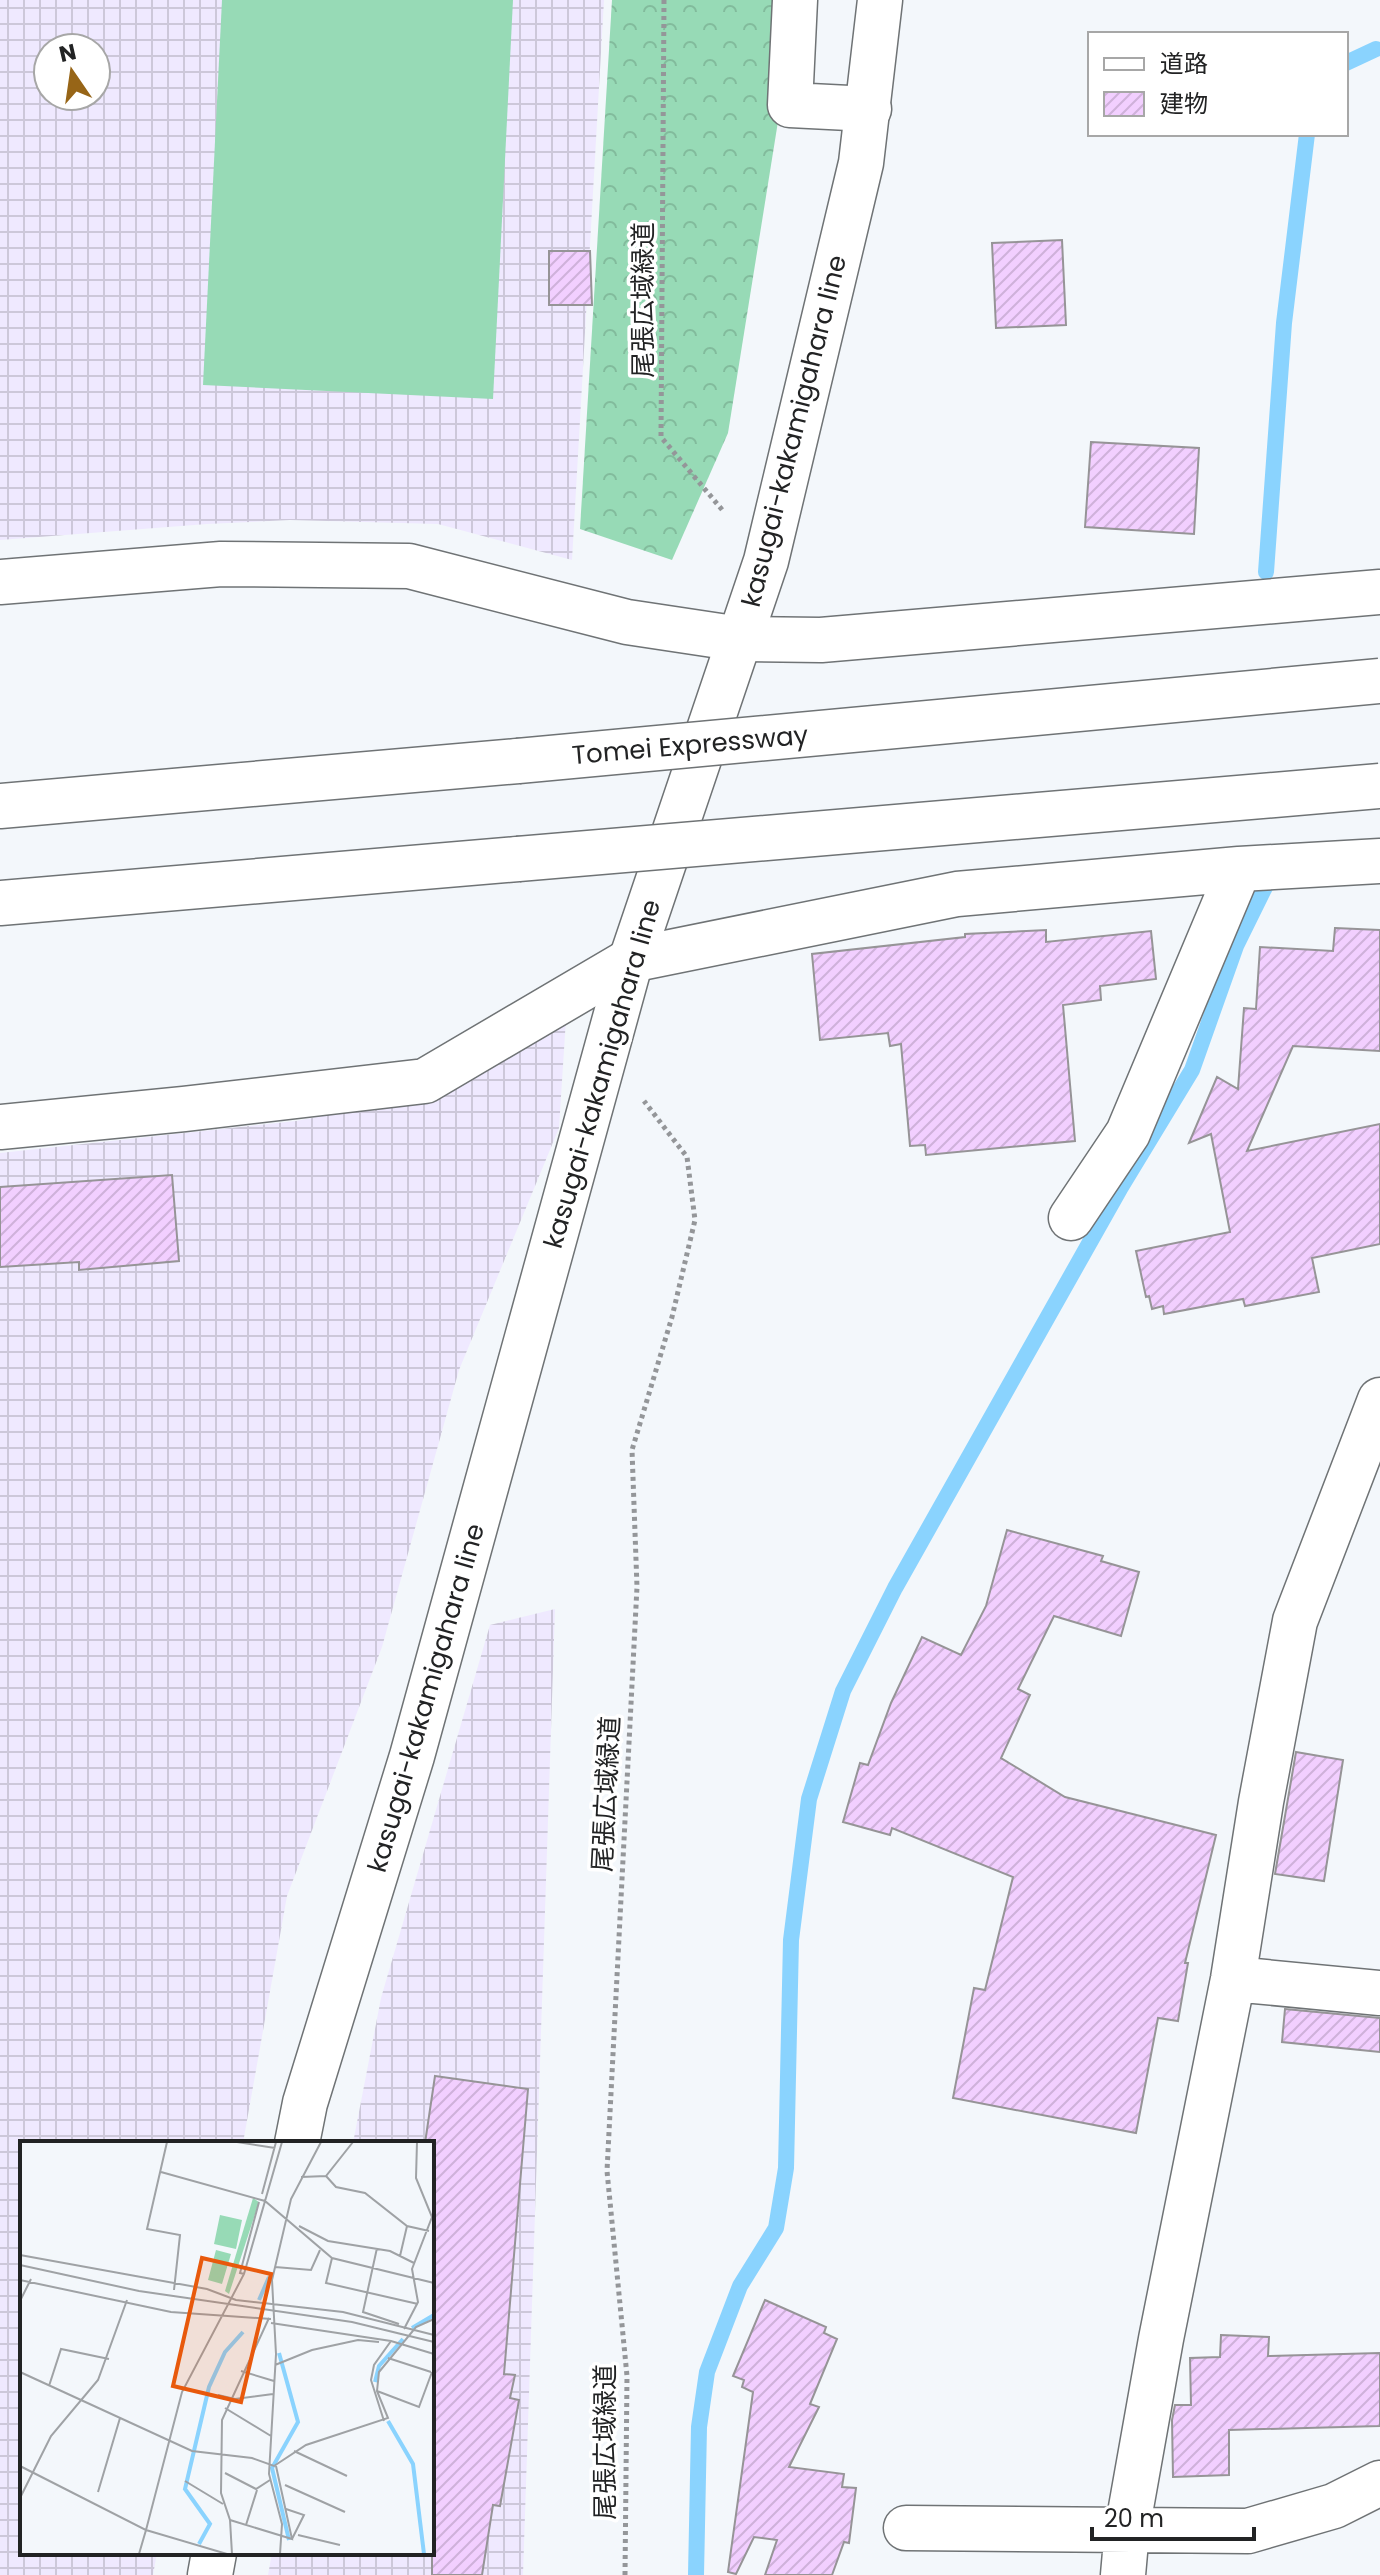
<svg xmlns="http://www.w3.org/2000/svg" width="1380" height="2575" viewBox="0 0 1380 2575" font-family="Poppins,'Noto Sans JP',sans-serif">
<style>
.industrial{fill:url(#industrial-grid);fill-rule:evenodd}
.forest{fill:url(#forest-crowns)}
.pitch{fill:#97dab6}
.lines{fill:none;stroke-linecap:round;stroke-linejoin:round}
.stream{stroke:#8ad3fe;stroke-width:16}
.building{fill:url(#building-hatch);stroke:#969497;stroke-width:2}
.minor-casing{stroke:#6f7375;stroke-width:47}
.primary-casing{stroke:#6f7375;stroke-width:47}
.motorway-casing{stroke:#6f7375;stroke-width:47}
.path{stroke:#949699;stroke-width:5;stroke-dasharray:4 4;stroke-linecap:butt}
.minor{stroke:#fff;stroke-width:44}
.primary{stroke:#fff;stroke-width:44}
.motorway{stroke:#fff;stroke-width:44}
.motorway-bridge-casing{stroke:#6f7375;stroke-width:47;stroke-linecap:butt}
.motorway-bridge{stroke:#fff;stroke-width:44}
.labels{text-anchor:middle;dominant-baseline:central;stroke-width:7;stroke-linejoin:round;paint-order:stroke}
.street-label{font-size:26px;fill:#222324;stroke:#fff}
.inset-river{fill:none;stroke:#8ad3fe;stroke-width:4}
.inset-road{fill:none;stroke:#9fa2a5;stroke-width:2}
.view{fill:#e8590c;fill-opacity:0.15;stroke:#e8590c;stroke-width:4}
.inset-edge{fill:none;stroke:#222324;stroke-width:4}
</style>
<defs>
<pattern id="industrial-grid" width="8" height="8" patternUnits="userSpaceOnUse" patternTransform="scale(2)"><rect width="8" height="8" fill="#efe9ff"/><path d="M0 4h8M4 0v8" fill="none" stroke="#cdc8da"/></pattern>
<pattern id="forest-crowns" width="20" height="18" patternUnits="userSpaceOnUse" patternTransform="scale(2)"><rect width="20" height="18" fill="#97dab6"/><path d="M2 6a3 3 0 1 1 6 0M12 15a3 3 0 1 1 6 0" fill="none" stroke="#82bb9c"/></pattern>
<pattern id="building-hatch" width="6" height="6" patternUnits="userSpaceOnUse" patternTransform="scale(2)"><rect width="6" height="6" fill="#f2cfff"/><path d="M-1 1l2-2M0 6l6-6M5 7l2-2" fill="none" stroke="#cfb1da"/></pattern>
</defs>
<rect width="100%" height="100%" fill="#f3f7fb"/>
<path class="industrial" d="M 0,0 L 604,0 L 572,560 L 438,524 L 290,520 L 207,524 L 0,540 ZM 48,48 L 96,48 L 96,96 L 48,96 Z
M 567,1003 L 559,1128 L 459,1370 L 382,1647 L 287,1896 L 243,2143 L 22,2143 L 22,2553 L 157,2553 L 153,2575 L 0,2575 L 0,1153 L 296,1121 L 441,1094 Z
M 555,1609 L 523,2575 L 268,2575 L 272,2553 L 432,2553 L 432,2143 L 353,2143 L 381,1998 L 490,1625 Z"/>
<path class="forest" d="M 612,0 L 785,0 L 780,109 L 728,433 L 672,560 L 580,529 Z"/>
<path class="pitch" d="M 222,0 L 513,0 L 493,399 L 203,385 Z"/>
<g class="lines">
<path class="stream" d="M 1346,63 L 1376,49
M 1266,572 L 1284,323 L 1307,134
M 696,2575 L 699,2427 L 707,2372 L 740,2286 L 776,2228 L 786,2168 L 791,1940 L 809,1799 L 843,1691 L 895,1588 L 1121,1187 L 1192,1070 L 1236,946 L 1273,871"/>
</g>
<path class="building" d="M 1062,240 L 1066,325 L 996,328 L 992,243 Z
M 549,251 L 590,251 L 592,305 L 549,305 Z
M 1091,442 L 1199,448 L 1194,534 L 1085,527 Z
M 1335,928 L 1380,930 L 1380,1051 L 1293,1046 L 1247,1151 L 1380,1124 L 1380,1244 L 1312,1258 L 1319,1292 L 1245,1306 L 1243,1299 L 1164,1314 L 1163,1306 L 1152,1309 L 1149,1296 L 1146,1297 L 1136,1251 L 1230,1232 L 1211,1134 L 1189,1143 L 1217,1077 L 1238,1089 L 1244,1008 L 1256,1009 L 1260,947 L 1333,951 Z
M 1046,930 L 1046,942 L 1151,931 L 1156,979 L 1100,986 L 1101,1000 L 1063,1005 L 1075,1141 L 926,1155 L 925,1145 L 910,1146 L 901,1044 L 890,1046 L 888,1033 L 820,1040 L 812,954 L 965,937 L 965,934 Z
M 172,1175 L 179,1261 L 79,1270 L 79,1262 L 0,1267 L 0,1187 Z
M 1007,1530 L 1103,1556 L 1101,1561 L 1139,1572 L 1121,1636 L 1054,1616 L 1018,1689 L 1030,1695 L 1001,1758 L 1065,1797 L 1216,1835 L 1185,1963 L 1188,1963 L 1178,2021 L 1158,2018 L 1136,2133 L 953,2098 L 974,1988 L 985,1990 L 1013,1877 L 892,1828 L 890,1835 L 843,1822 L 860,1763 L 868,1765 L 891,1703 L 922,1637 L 961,1655 L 986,1606 Z
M 1296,1752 L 1343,1760 L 1324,1881 L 1275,1874 Z
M 1285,2009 L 1380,2018 L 1380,2052 L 1282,2042 Z
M 435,2076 L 528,2089 L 504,2374 L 515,2375 L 510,2398 L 519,2400 L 500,2506 L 493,2505 L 482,2575 L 432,2575 L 432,2143 L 425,2143 Z
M 765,2300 L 826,2327 L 824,2333 L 837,2339 L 810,2404 L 819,2407 L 789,2467 L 844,2474 L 842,2487 L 856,2488 L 849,2543 L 844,2542 L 832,2575 L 765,2575 L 777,2540 L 754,2537 L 736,2574 L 728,2572 L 753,2392 L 742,2387 L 744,2380 L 733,2376 Z
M 1221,2335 L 1269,2337 L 1268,2356 L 1380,2353 L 1380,2426 L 1229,2430 L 1229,2475 L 1173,2477 L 1172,2420 L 1175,2405 L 1191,2405 L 1190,2358 L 1220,2357 Z"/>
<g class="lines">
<defs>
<path id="minor" d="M 795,0 L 790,105 L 869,109
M 0,582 L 221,564 L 409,566 L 627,622 L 740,639 L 821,640 L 1380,592
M 0,1127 L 184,1109 L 425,1081 L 631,960 L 957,894 L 1239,869 L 1380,861
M 1071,1218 L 1128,1133 L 1239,869
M 1233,1979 L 1380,1993
M 906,2528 L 1248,2531 L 1334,2506 L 1380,2483
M 1123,2575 L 1127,2530 L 1161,2339 L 1233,1979 L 1261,1802 L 1295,1621 L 1380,1400"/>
<path id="primary" d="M 297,2143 L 305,2103 L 412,1756 L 631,960 L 766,561 L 861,163 L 880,0
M 210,2575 L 214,2553"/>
<path id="motorway" d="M 0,806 L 518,761
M 0,903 L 518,859"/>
</defs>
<use href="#minor" class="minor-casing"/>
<use href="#primary" class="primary-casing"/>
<use href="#motorway" class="motorway-casing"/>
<path class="path" d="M 664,0 L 661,437 L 724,512
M 625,2575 L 627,2376 L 607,2171 L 637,1587 L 632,1450 L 672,1317 L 695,1220 L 687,1157 L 644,1101"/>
<use href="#minor" class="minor"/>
<use href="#primary" class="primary"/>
<use href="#motorway" class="motorway"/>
<defs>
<path id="motorway-bridge" d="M 518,761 L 1380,681
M 518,859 L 1380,786"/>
</defs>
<use href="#motorway-bridge" class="motorway-bridge-casing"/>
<use href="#motorway-bridge" class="motorway-bridge"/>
</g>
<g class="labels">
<g class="street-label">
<text transform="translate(643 300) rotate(-90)">尾張広域緑道</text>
<text transform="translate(794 431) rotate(-76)">kasugai-kakamigahara line</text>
<text transform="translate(690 745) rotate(-5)">Tomei Expressway</text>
<text transform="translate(602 1074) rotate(-74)">kasugai-kakamigahara line</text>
<text transform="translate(426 1698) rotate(-74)">kasugai-kakamigahara line</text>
<text transform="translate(606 1794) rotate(-87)">尾張広域緑道</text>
<text transform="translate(605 2442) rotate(-90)">尾張広域緑道</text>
</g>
</g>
<g transform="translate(20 2141)">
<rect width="414" height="414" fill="#f3f7fb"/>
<path d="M 233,57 L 239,61 L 209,153 L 205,150 Z" fill="#97dab6"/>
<path d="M 200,74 L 222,79 L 216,108 L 194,103 ZM 196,109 L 211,113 L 202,143 L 188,139 Z" fill="#97dab6"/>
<path class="inset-river" d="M 239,159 L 249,136M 392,187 L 414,174M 259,212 L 278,281 L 252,327 L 269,399M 355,241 L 359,225 L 383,198M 368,280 L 393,323 L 404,413M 179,403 L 190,383 L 165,348 L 189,246 L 205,211 L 223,191"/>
<path class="inset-road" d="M 147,1 L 127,88 L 160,94 L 154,149M 217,1 L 255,7M 141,31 L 245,60 L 312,117 L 414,142M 306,35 L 316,46 L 345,52 L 387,85 L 409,90M 281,36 L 306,35 L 333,1M 242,53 L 256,1M 279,85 L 308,100 L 370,110 L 394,122M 357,107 L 343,171 L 379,183M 0,114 L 187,148 L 216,159 L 323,171 L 414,194M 380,115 L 387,85M 312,117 L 306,142 L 398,163M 0,124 L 119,150 L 332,181 L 414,201M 255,126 L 291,129 L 300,109M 224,133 L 220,132 L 239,61M 0,139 L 151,171 L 251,178M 0,160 L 11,138M 251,182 L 371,200 L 414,213M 384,188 L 398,161 L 392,128 L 412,76 L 396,37 L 397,1M 368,217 L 411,231M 255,224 L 292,209 L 338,199 L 359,201M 221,230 L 254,240M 0,231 L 172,310 L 232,317 L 254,325 L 286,304 L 368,277 L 357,250 L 359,231 L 396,186 L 414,178M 29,245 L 41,208 L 89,218M 357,250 L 399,266 L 412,231M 198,254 L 215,258 L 253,253M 205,267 L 251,295M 364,280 L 351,239 L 354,224 L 371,200M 274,310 L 327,335M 0,325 L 126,389 L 119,413M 205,332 L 236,348 L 250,339M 165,340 L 203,363M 265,344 L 325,371M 78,351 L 100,277M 0,357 L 31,295 L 78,239 L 107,159M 266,368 L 284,374 L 272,398M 210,379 L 272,398 L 256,325M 226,384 L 237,349M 278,394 L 320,404M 207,413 L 126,389 L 162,251 L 224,133 L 262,1M 212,413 L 210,379 L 201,352 L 202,279 L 249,177M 260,413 L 262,383 L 249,333 L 256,213 L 252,139 L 271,58 L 301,1"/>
<path class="view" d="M 182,117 L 251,133 L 221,261 L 153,245 Z"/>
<rect width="414" height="414" class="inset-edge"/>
</g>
<rect x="1088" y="32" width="260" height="104" fill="#ffffff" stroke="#a7a7a7" stroke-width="2"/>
<rect x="1104" y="58" width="40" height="12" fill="#ffffff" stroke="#a7a7a7" stroke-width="2"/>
<text x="1160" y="72" font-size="24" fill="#222324">道路</text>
<rect x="1104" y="92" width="40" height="24" fill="url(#building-hatch)" stroke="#a7a7a7" stroke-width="2"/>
<text x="1160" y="112" font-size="24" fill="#222324">建物</text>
<g transform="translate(72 72) rotate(347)"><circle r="38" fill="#ffffff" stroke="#a7a7a7" stroke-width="2"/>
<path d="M0-6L14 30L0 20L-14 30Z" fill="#976517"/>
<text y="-12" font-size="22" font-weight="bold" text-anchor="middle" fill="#222324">N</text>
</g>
<path d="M1092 2527v12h162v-12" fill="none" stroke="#222324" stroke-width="4"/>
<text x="1104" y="2527" font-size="24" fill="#222324" stroke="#ffffff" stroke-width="6" paint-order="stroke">20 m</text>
</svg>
